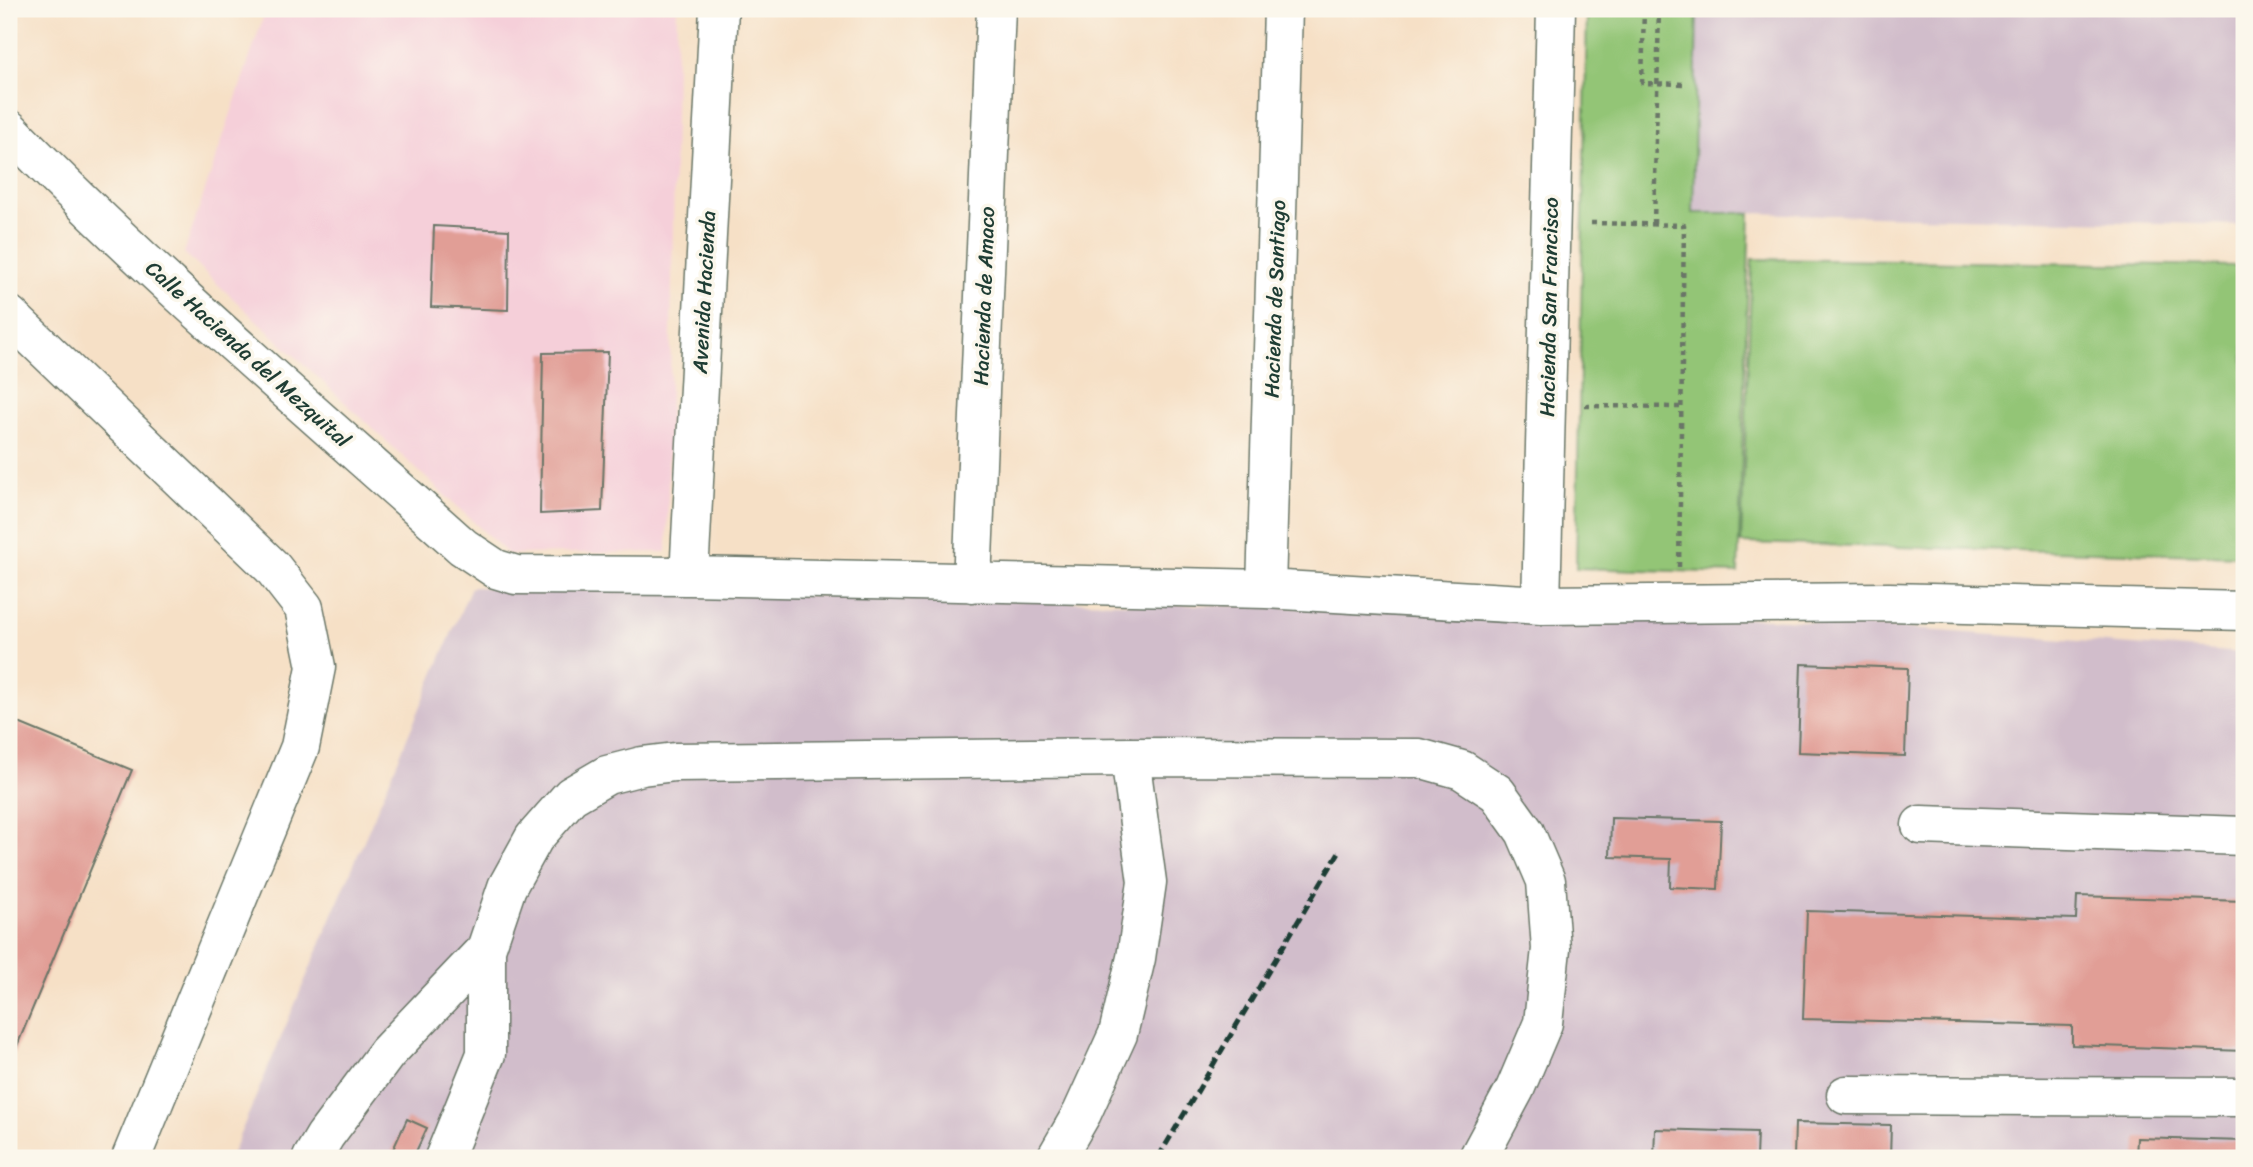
<svg xmlns="http://www.w3.org/2000/svg" width="2253" height="1167" viewBox="0 0 2253 1167" font-family="Sriracha,sans-serif">
<style>
.built{fill:#f5cfd9}
.industrial{fill:#d1bdcb}
.green{fill:#93c576;stroke:#598155;stroke-width:2}
.building{fill:#e19e96}
.lines{fill:none;stroke-linecap:round;stroke-linejoin:round}
.minor-casing{stroke:#6a7667;stroke-width:41}
.path{stroke:#6a7667;stroke-width:4.5;stroke-dasharray:5 5;stroke-linecap:butt}
.minor{stroke:#fff;stroke-width:38}
.rail{stroke:#1f3d34;stroke-width:5;stroke-dasharray:10 5;stroke-linecap:butt}
.labels{text-anchor:middle;dominant-baseline:central;stroke-width:7;stroke-linejoin:round;paint-order:stroke}
.street-label{font-size:21px;fill:#1f3d34;stroke:#fbf7ec}
</style>
<rect width="100%" height="100%" fill="#fbf7ec"/>
<filter id="ink" filterUnits="userSpaceOnUse"><feTurbulence type="fractalNoise" baseFrequency=".0143" numOctaves="2"/><feDisplacementMap in="SourceGraphic" scale="14" xChannelSelector="R" yChannelSelector="G"/><feConvolveMatrix kernelMatrix="1 2 1 2 8 2 1 2 1" color-interpolation-filters="sRGB"/></filter>
<filter id="wash" filterUnits="userSpaceOnUse"><feTurbulence type="fractalNoise" baseFrequency=".00686" numOctaves="4" result="noise"/><feDisplacementMap in="SourceGraphic" scale="28" xChannelSelector="R" yChannelSelector="G"/><feGaussianBlur stdDeviation="1.57" result="paint"/><feColorMatrix in="noise" values="0 0 0 0 0 0 0 0 0 0 0 0 0 0 0 0 0 1.4 0 .05"/><feComposite in="paint" operator="in"/></filter>
<g filter="url(#wash)">
<rect width="100%" height="100%" fill="#f6e0c6"/>
<path class="built" d="M 266,9 L 677,9 L 667,552 L 508,554 L 184,253 Z"/>
<path class="industrial" d="M 1697,9 L 2244,9 L 2244,225 L 1750,213 L 1693,214 Z
M 471,587 L 1772,619 L 2244,653 L 2244,1158 L 230,1158 Z"/>
<path class="green" d="M 1587,9 L 1697,9 L 1693,213 L 1750,213 L 1738,573 L 1576,568 Z
M 1752,259 L 2244,266 L 2244,556 L 1741,543 Z"/>
<g id="blocks">
<path class="building" d="M 434,226 L 509,230 L 508,310 L 431,307 Z
M 608,352 L 602,511 L 540,514 L 543,353 Z
M 1801,664 L 1908,668 L 1905,756 L 1798,752 Z
M 9,719 L 132,770 L 9,1065 Z
M 1611,818 L 1721,821 L 1718,889 L 1670,887 L 1671,859 L 1610,857 Z
M 2077,896 L 2244,901 L 2244,1051 L 2072,1045 L 2072,1026 L 1803,1019 L 1807,911 L 2076,919 Z
M 407,1119 L 427,1128 L 413,1158 L 394,1158 L 390,1156 Z
M 1795,1123 L 1891,1125 L 1890,1158 L 1794,1158 Z
M 1655,1129 L 1757,1132 L 1756,1158 L 1654,1158 Z
M 2137,1138 L 2244,1141 L 2244,1158 L 2136,1158 Z"/>
</g>
</g>
<g filter="url(#ink)">
<use href="#blocks" fill-opacity="0" stroke="#6a7667" stroke-width="2"/>
<g class="lines">
<defs>
<path id="minor" d="M 9,129 C 152,276 310,410 463,547 L 496,569 L 516,575 L 689,576 L 1266,589 L 1541,605 L 1889,602 L 2244,611
M 9,315 L 272,567 L 304,608 L 316,667 L 300,747 L 131,1158
M 689,576 L 719,9
M 972,583 L 996,9
M 1266,589 L 1283,9
M 1541,605 L 1556,9
M 1921,825 L 2244,836
M 1846,1095 L 2244,1097
M 312,1158 L 325,1136 L 387,1053 L 486,949 L 507,887 L 534,838 L 571,796 L 607,775 L 642,766 L 675,762 L 1130,757 L 1419,758 L 1462,770 L 1497,793 L 1525,832 L 1546,881 L 1551,949 L 1543,1023 L 1515,1089 L 1478,1158
M 444,1158 L 486,1054 L 486,949
M 1056,1158 L 1082,1113 L 1118,1034 L 1136,958 L 1147,882 L 1130,757"/>
</defs>
<use href="#minor" class="minor-casing"/>
<path class="path" d="M 1644,9 L 1642,83 L 1687,84
M 1591,223 L 1684,225 L 1679,567
M 1654,224 L 1659,9
M 1585,406 L 1681,407"/>
<use href="#minor" class="minor"/>
<path class="rail" d="M 1158,1158 L 1339,852"/>
</g>
</g>
<g class="labels">
<g class="street-label">
<text transform="translate(704 292) rotate(-87)">Avenida Hacienda</text>
<text transform="translate(984 296) rotate(-88)">Hacienda de Amaco</text>
<text transform="translate(1275 299) rotate(-88)">Hacienda de Santiago</text>
<text transform="translate(1549 307) rotate(-89)">Hacienda San Francisco</text>
<text transform="translate(248 354) rotate(42)">Calle Hacienda del Mezquital</text>
</g>
</g>
<rect width="2253" height="1167" fill="none" stroke="#fbf7ec" stroke-width="35"/>
</svg>
